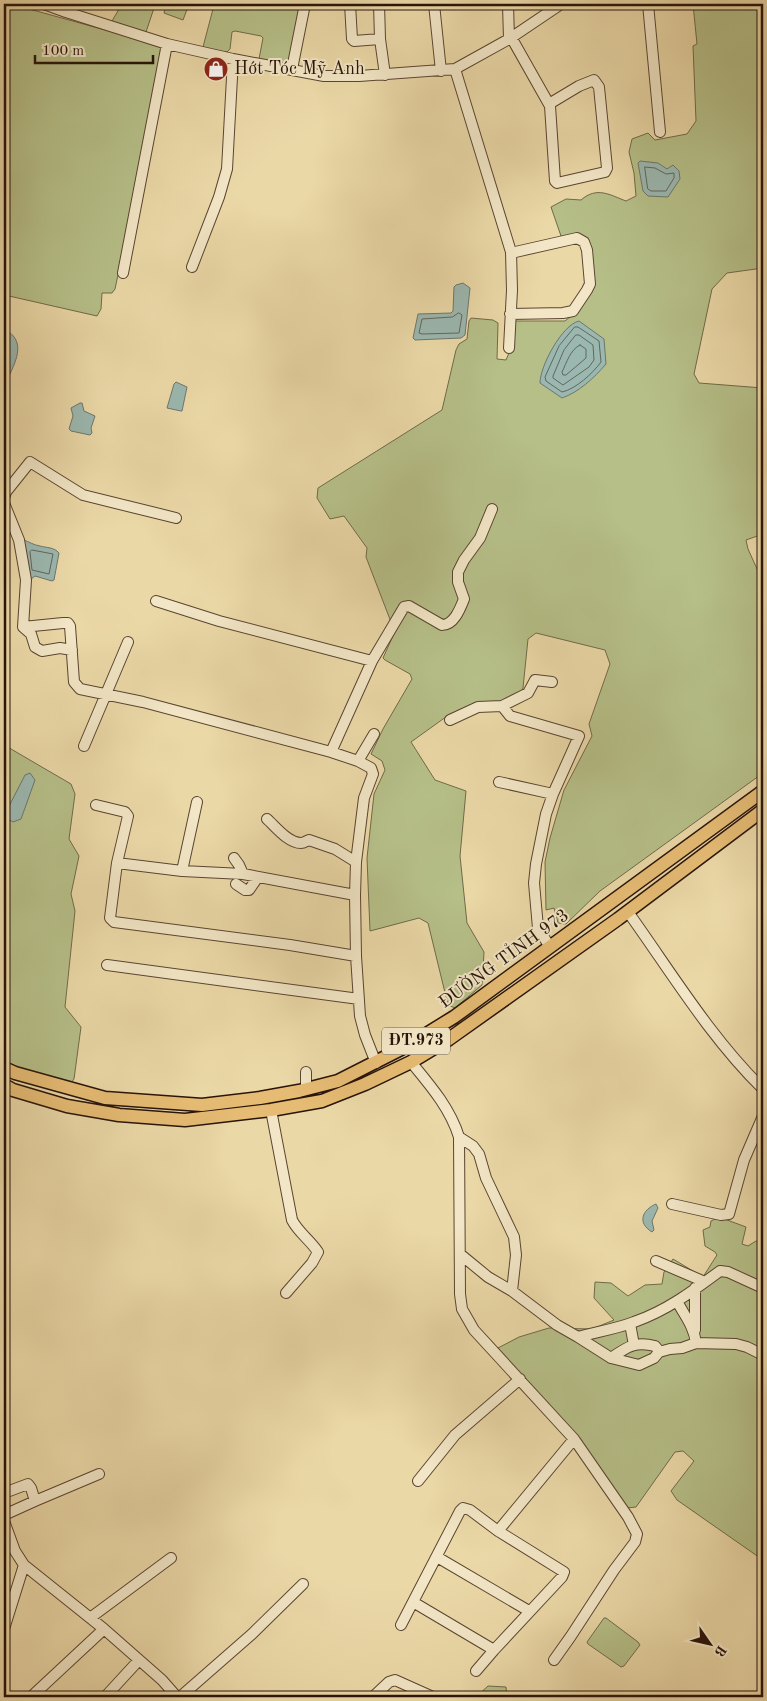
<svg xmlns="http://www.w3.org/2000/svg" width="767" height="1701" viewBox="0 0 767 1701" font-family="'Old Standard TT',serif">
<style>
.green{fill:#b6bf88;stroke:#706a49}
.water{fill:#9bb8b0;stroke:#6d766e}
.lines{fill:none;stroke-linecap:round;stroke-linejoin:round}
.shore{stroke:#62665d;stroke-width:1}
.minor-casing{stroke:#5a4531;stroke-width:12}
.major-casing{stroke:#29140a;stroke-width:15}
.minor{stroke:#f2e6c6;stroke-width:10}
.major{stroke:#e6bc74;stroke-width:12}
.labels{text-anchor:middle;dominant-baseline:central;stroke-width:4;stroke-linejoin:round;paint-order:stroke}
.shield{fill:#f2e6c6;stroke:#655342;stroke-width:1}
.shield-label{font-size:16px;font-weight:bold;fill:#29140a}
.poi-label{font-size:18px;fill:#29140a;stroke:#f2e6c6;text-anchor:start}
.street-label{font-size:18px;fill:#29140a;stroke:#f2e6c6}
</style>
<rect width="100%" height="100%" fill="#ebd8a7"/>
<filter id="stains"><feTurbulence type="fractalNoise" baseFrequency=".004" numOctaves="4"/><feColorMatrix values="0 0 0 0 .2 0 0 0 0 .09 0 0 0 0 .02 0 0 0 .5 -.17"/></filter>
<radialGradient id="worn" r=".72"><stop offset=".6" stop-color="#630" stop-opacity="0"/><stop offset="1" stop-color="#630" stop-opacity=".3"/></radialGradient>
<path class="green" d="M 4,4 L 11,4 L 156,44 L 161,48 L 145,146 L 115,289 L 112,293 L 102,293 L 101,309 L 97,316 L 9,296 L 4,296 Z
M 122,4 L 129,4 L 133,6 L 135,4 L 158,4 L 155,5 L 146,32 L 115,24 L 112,21 Z
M 161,4 L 189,4 L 183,20 L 164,13 L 166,6 Z
M 202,4 L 303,4 L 291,65 L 261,61 L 259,59 L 263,38 L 261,36 L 235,31 L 232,32 L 230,49 L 227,52 L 206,50 L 203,47 L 213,9 L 210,6 Z
M 693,4 L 746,4 L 747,6 L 754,4 L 763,4 L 763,268 L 727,273 L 712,289 L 694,374 L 699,383 L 763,388 L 763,534 L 746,540 L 748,549 L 763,582 L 763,773 L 600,891 L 566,924 L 558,923 L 554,908 L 546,910 L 545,862 L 550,838 L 564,790 L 592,736 L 589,724 L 610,664 L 605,650 L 536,633 L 528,639 L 523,688 L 518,697 L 489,705 L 477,704 L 450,714 L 411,742 L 435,780 L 466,791 L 460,856 L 467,923 L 484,952 L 482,985 L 455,1008 L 448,1005 L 428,923 L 419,918 L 370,931 L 367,858 L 374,794 L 385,770 L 382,761 L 371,754 L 383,729 L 412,679 L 410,674 L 385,660 L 383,658 L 397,627 L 391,622 L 366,557 L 367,548 L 344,516 L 330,519 L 317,498 L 318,488 L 442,410 L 456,350 L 459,344 L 467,339 L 469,321 L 471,318 L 493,320 L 498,323 L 497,359 L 506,360 L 511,348 L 514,321 L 565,321 L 577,311 L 589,291 L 588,244 L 561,236 L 551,207 L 566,199 L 581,200 C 597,186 610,195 626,201 L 636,196 L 634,173 L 629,152 L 632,139 L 648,133 L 655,140 L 687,134 L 696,121 L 693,46 L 697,44 Z
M 4,742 L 11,749 L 71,784 L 75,794 L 69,839 L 79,856 L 71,894 L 75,911 L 65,1007 L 81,1027 L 74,1079 L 69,1085 L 4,1062 Z
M 719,1217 L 746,1227 L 742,1244 L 748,1246 L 756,1241 L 763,1244 L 763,1560 L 677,1500 L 671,1491 L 694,1461 L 683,1451 L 675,1452 L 636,1507 L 627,1508 L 500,1353 L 498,1348 L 519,1337 L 549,1328 L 592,1329 L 614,1320 L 594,1298 L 595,1282 L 611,1283 L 628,1296 L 645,1285 L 662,1284 L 664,1272 L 673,1259 L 703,1277 L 717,1255 L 715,1252 L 705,1246 L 703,1230 L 710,1227 L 711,1221 Z
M 604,1618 L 606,1618 L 638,1642 L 640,1645 L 624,1666 L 621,1667 L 588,1644 L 587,1642 Z
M 488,1686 L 506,1687 L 507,1697 L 476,1697 Z"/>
<path class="water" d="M 640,161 L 658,163 L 667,169 L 673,165 L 679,171 L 680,179 L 668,197 L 648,196 L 643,191 L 638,163 Z
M 463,283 L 470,288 L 465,335 L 461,338 L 415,340 L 413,338 L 418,314 L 451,313 L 453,311 L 454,287 L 456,285 Z
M 579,321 L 604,339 L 606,364 C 594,378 579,392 562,398 L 540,383 C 540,366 562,325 579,321 Z
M 4,329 C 26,340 17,359 9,376 L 4,377 Z
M 176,382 L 187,387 L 182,411 L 181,411 L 167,408 L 174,384 Z
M 80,403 L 82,403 L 84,411 L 95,416 L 91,428 L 92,433 L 90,435 L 71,431 L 69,429 L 73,416 L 71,408 Z
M 24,540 C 29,542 34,545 40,546 C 47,548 54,547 59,553 L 54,580 L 52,581 L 35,576 L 30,580 Z
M 30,773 L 35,780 L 21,819 L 13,822 L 5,817 L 5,814 L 25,775 Z
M 656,1204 L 658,1208 L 652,1221 L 654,1230 L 652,1232 C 637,1223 642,1210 656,1204 Z"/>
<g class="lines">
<path class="shore" d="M 645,167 L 655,168 L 666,174 L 674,173 L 674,178 L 666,191 L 651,191 L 648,189 Z
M 459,313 L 462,315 L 459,333 L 422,334 L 419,333 L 422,319 L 452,317 Z
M 575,327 L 578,327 L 599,341 L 601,362 C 593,373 576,389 562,392 L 546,381 L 545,377 L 559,346 Z
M 576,335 L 579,335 L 593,345 L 594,360 L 589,367 L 563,385 L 553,378 L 553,376 L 564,350 Z
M 580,345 L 586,349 L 586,358 L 566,375 L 563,375 L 562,372 C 567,362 570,350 580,345 Z
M 32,550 L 53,554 L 49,574 L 32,570 L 30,552 Z"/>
<defs>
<path id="minor" d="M 44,4 L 66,12 L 167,44 L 233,59 L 324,76 L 359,76 L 455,69 L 509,39 L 561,4
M 350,4 L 352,39 L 354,41 L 380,39
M 379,4 L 380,39 L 385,75
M 434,4 L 441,71
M 508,4 L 509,39
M 648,4 L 660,132
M 511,37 L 550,106 L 555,181 L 557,183 L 605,172 L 607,168 L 599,87 L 594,80 L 579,86 L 549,104
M 292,69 L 305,4
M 455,69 L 511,252 L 512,290 L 509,348
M 192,267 L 219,197 L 227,169 L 233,59
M 123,273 L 167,44
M 510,314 L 563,313 L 573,311 L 587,290 L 590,284 L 587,250 L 584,242 L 577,238 L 511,253
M 4,498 L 6,492 L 30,462 L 83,495 L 176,518
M 4,503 L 19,540 L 26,580 L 23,627 L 31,634 L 35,647 L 42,651 L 60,648 L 72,650
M 156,601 L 219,621 L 372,661 L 331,752
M 23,627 L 63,623 L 68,623 L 70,626 L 74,682 L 80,689 L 143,702 L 331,752 L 358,761 L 371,768 L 373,774 L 364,798 L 356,862 L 355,895 L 356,956 L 360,1016 L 365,1035 L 376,1063
M 372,661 L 404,607 L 409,606 L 442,625 C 454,625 460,609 464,599 L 458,582 L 458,572 L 464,560 L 480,538 L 492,509
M 502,706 L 510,716 L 579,736 L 553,794 L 546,814 L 536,864 L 534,883 L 538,928 L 550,947
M 450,720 L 478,707 L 502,706 L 528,693 L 535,680 L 552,682
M 84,746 L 128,642
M 358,761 L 374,734
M 499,782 L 553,794
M 96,805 L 125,812 L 128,816 L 117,863 L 110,918 L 114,922 L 290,945 L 356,956
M 267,819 C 275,826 288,843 301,843 C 304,843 306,841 309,840 L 335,849 L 356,862
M 234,858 L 239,865 L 243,874
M 117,863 L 182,871 L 243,874 L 355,895
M 182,871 L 197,802
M 236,884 L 245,890 L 249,890 L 258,877
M 628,912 C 671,972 710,1037 763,1089
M 107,965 L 359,999
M 411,1062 C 430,1085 450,1108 459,1137 L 460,1294 L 462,1309 L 474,1330 L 574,1439 L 628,1517 L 637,1534 L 635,1542 L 614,1570 L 571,1636 L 554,1660
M 306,1072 L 306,1089
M 271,1110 L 292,1220 C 298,1232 310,1240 318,1252 L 312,1263 L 286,1293
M 459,1137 L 473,1146 L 479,1154 L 486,1178 L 514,1237 L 516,1255 L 512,1291
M 672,1204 L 721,1215 L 729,1214 L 744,1160 L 763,1116
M 460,1254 L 488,1277 L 512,1291 L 557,1325 L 578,1337 C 596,1332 616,1329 634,1322 C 666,1311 693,1291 720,1271 L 728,1272 L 763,1288
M 656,1261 L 705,1282
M 677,1301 C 684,1315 694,1326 696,1343
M 630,1324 L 634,1345
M 695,1330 L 695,1288
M 578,1337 L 611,1358 L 639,1365 L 654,1358 L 659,1352 L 670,1349 L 682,1348 L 696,1343 L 736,1344 L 747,1347 L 763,1355
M 611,1358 C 627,1347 635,1341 655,1346 L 660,1352
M 418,1481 L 455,1435 L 520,1379
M 4,1493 L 28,1484 L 31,1488 L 35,1501 L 4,1515
M 35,1501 L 99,1474
M 4,1521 L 15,1551 L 24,1565 L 104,1629 L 162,1680 L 177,1697
M 498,1531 L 574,1439
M 437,1557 L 529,1611
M 413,1602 L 494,1650
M 90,1618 L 171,1558
M 401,1625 L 460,1511 L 463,1508 L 470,1510 L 498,1531 L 564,1572 L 562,1577 L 494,1650 L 476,1671
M 4,1629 L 24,1565
M 31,1697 L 104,1629
M 105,1697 L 139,1660
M 180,1697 L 252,1634 L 303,1584
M 373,1697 L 389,1682 L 395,1680 L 433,1697"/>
<path id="major" d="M 4,1068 L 15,1073 L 105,1098 L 202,1105 L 260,1098 L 299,1091 L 338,1081 L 407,1046 L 454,1017 L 763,791
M 4,1085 L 13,1090 L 67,1106 L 119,1115 L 185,1120 L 271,1110 L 322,1101 L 365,1084 L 411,1062 L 449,1039 L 618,919 L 763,810"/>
</defs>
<use href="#minor" class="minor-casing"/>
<use href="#major" class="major-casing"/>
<use href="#minor" class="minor"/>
<use href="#major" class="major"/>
</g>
<defs>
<symbol id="shop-disc" viewBox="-11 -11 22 22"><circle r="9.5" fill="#8f2418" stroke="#f2e6c6"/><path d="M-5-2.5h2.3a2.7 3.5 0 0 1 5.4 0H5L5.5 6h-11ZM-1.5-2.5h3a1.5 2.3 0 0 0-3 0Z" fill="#fff"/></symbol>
</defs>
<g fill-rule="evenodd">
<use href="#shop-disc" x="202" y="55" width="28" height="28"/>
</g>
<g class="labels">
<rect class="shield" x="382" y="1027.5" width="68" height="27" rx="4"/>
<g class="shield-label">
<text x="416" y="1041">ĐT.973</text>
</g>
<g class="poi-label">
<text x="234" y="69">Hớt Tóc Mỹ Anh</text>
</g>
<g class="street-label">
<text transform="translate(504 959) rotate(-36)">ĐƯỜNG TỈNH 973</text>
</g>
</g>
<rect width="767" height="1701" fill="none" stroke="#ebd8a7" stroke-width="20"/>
<rect x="5" y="5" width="757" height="1691" fill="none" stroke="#29140a" stroke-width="2.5"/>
<rect x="10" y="10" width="747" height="1681" fill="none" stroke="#29140a"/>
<g transform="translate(710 1644) rotate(124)" stroke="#f2e6c6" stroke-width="4" paint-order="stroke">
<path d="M0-4L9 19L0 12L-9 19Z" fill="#29140a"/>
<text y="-8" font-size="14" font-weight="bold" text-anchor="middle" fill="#29140a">B</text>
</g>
<path d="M35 55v8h118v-8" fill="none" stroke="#29140a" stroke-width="2.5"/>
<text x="42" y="55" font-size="15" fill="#29140a" stroke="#f2e6c6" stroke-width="4" paint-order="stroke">100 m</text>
<rect width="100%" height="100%" filter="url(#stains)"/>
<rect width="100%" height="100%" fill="url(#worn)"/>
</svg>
